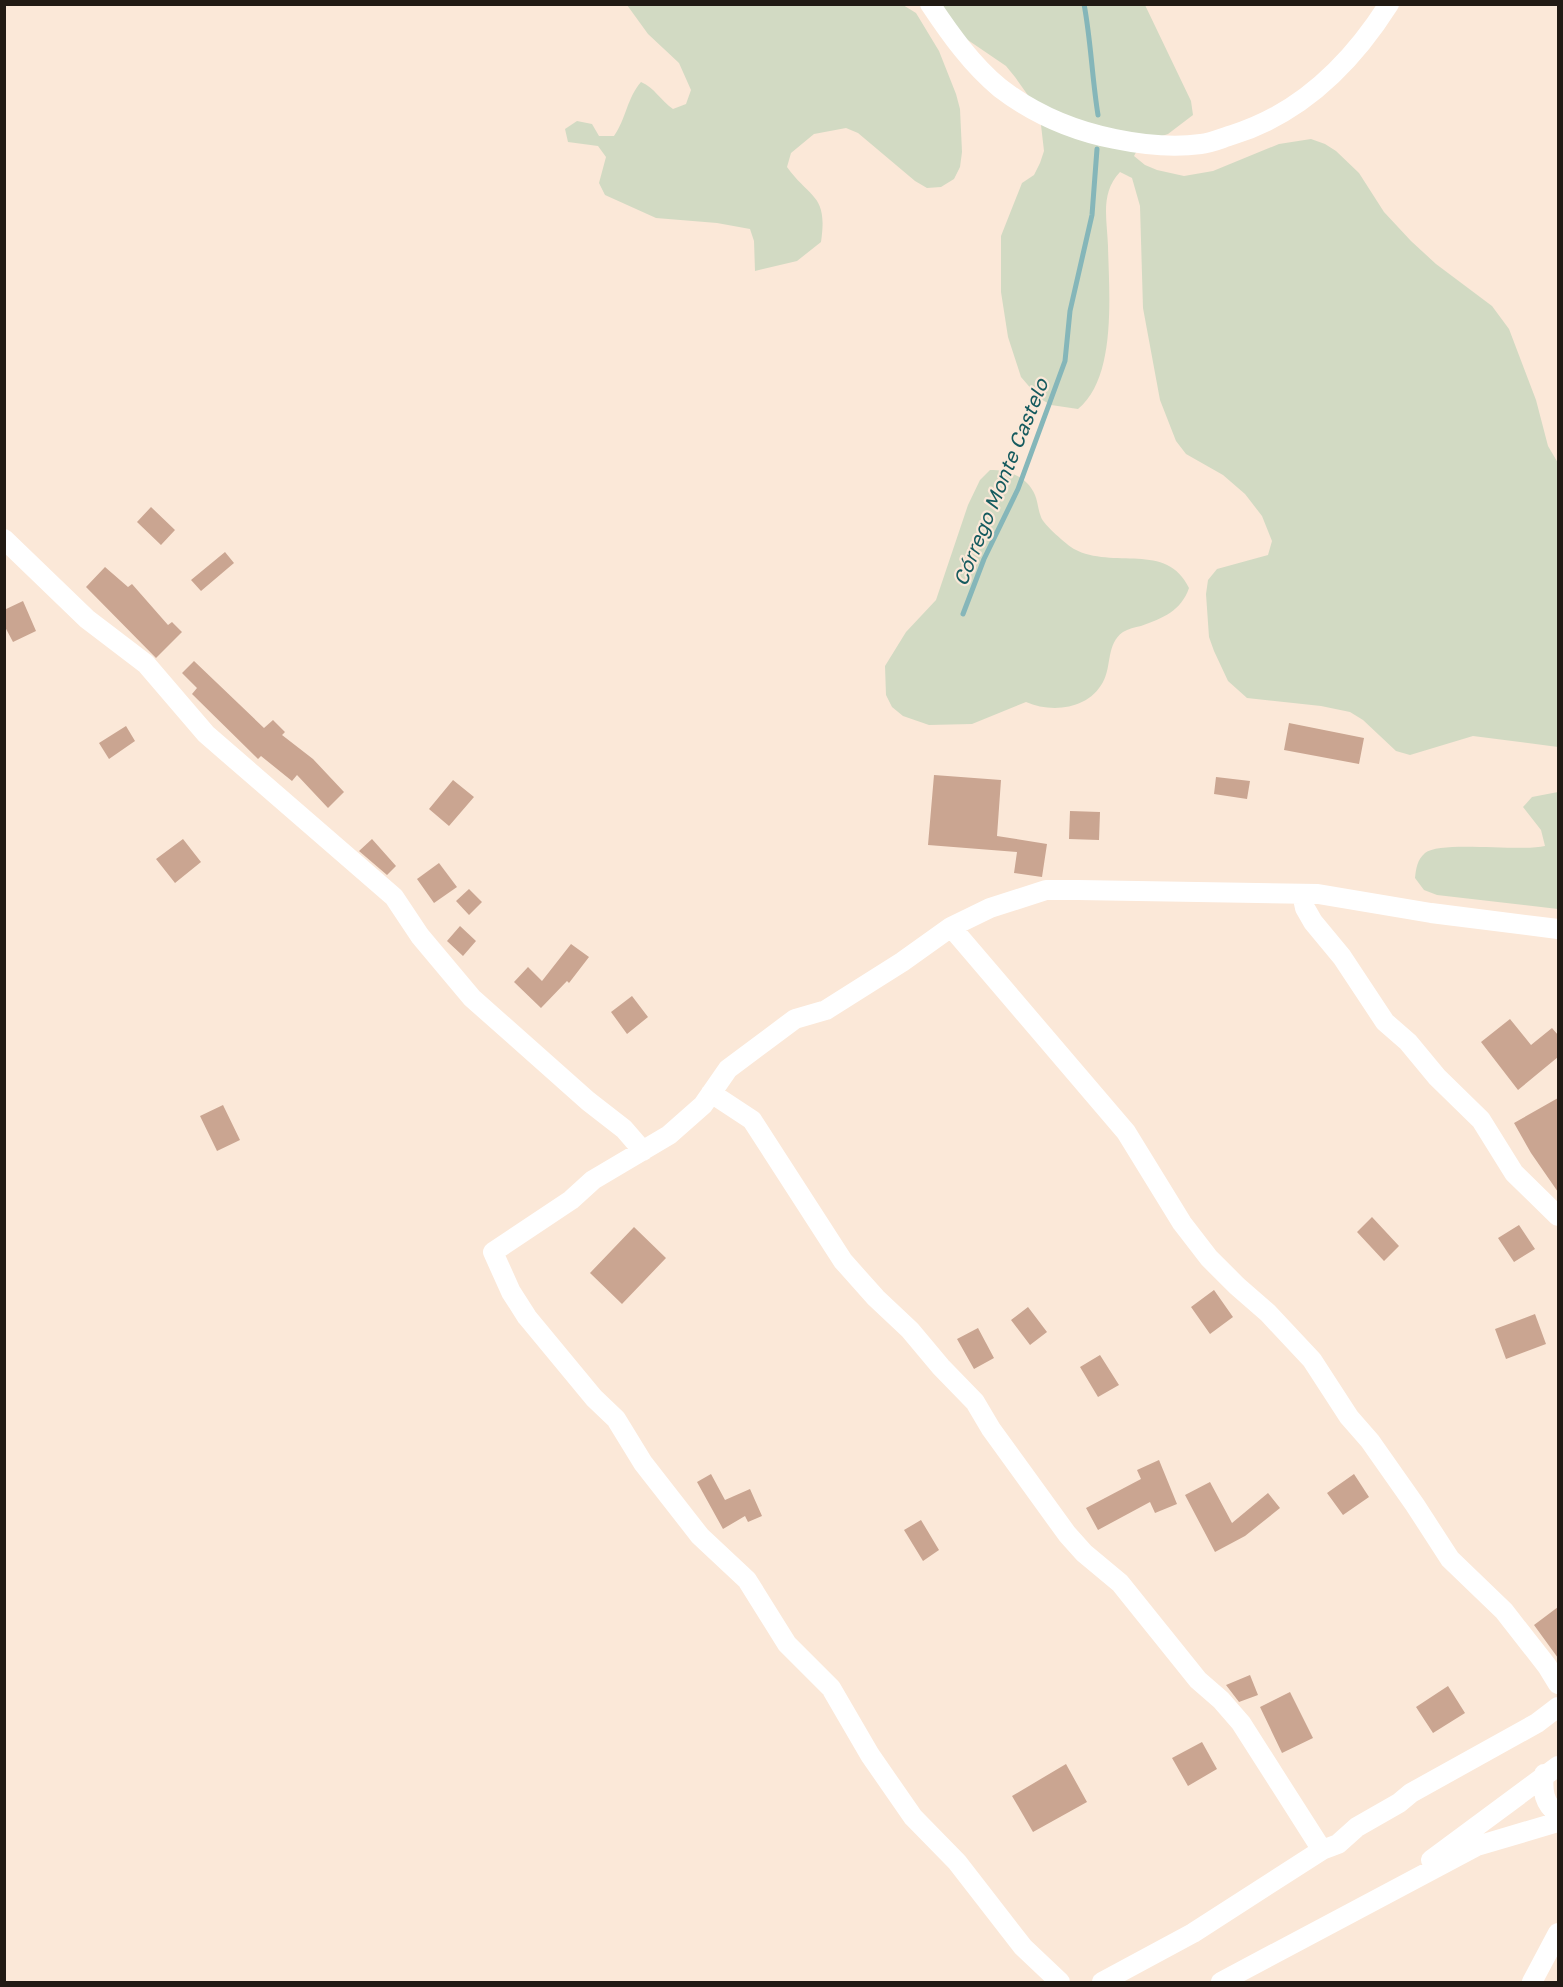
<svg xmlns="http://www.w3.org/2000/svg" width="1563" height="1987" viewBox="0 0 1563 1987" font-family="'Golos Text',sans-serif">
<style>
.green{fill:#d2dac3}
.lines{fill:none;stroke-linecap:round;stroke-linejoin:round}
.stream{stroke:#85b6b9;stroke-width:5}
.building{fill:#caa591}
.minor{stroke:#fff;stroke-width:20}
.labels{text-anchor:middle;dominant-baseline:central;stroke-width:4.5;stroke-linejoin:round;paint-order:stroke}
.water-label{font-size:20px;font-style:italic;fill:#155a5e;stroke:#fbe8d8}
</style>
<rect width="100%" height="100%" fill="#fbe8d8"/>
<path class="green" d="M 627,5 L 903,5 L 916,13 L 939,51 L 956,94 L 960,109 L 962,152 L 960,167 L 954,179 L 941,187 L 927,188 L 915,181 L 858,133 L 846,128 L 814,134 L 791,153 L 787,167 C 811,200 828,194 821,242 L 797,261 L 755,271 L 754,241 L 750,229 L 717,223 L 656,218 L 605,195 L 599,183 L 606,157 L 598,146 L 568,142 L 565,129 L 577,121 L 592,124 L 599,136 L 614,136 C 626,119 627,98 641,82 C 655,88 660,100 673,109 L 686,104 L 691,90 L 679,63 L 648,34 Z
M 930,5 L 1145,5 L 1191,101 L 1193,115 L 1168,134 L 1141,143 L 1134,156 L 1145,165 L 1157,170 L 1184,176 L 1213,171 L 1279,144 L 1311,139 L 1325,144 L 1336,151 L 1359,173 L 1384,212 L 1411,241 L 1436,264 L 1492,306 L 1509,329 L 1536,400 L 1548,446 L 1558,463 L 1558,747 L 1473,736 L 1410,755 L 1396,751 L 1363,720 L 1350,712 L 1321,706 L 1247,698 L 1228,681 L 1214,651 L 1209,637 L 1206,594 L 1208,580 L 1217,569 L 1268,555 L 1272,541 L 1262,516 L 1245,494 L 1223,475 L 1186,454 L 1176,441 L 1160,400 L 1143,308 L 1140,206 L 1132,178 L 1120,172 C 1100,193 1107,219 1108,246 C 1109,293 1117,378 1078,409 L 1051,405 L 1039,398 L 1021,377 L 1008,337 L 1001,292 L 1001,236 L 1022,183 L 1034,175 L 1040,163 L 1044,151 L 1041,125 L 1032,101 L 1015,77 L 1006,66 L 959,34 Z
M 990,470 C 1008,470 1027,476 1035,495 C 1038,502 1038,510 1041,517 C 1043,524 1067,545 1074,549 C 1113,570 1167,541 1189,588 C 1181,611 1163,618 1141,626 C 1135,627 1128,629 1123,632 C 1106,644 1112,666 1103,682 C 1088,710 1051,713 1026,702 L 972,724 L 929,725 L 903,716 L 892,707 L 886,695 L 885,666 L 906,632 L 936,600 L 968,505 L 980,480 Z
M 1558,792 L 1558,909 L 1437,895 L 1424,890 L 1415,878 C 1416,869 1417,860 1425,853 C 1441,840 1519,852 1545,846 L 1541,830 L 1523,807 L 1532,797 Z"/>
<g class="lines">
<path class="stream" d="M 1084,4 C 1091,41 1092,78 1098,115
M 963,614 L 984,559 L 1018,489 L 1065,361 L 1070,311 L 1092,215 L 1097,149"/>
</g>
<path class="building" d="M 151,507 L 175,530 L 161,545 L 137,522 Z
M 225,552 L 234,563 L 201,591 L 191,580 Z
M 105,567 L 128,587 L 132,584 L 168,625 L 172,622 L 182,632 L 156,658 L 86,587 Z
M 23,601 L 36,631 L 13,642 L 4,625 L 4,610 Z
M 194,661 L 264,728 L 273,720 L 285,732 L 282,735 L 313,759 L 344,792 L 328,808 L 297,775 L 292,781 L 261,756 L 258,759 L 192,694 L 197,688 L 182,673 Z
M 1289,723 L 1364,738 L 1359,764 L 1284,750 Z
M 126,726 L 135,741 L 109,759 L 99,743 Z
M 934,775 L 1001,780 L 997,836 L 1047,844 L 1042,877 L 1014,873 L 1017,852 L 928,845 Z
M 1216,777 L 1250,781 L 1247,799 L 1214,794 Z
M 453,780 L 474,797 L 449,826 L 429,809 Z
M 1070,811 L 1100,812 L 1099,840 L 1069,839 Z
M 183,839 L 201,862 L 175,883 L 156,859 Z
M 372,839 L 396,866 L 387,875 L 359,851 Z
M 439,863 L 457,887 L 434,903 L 417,879 Z
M 469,889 L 482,902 L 469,915 L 456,901 Z
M 460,926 L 476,941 L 463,956 L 447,941 Z
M 571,944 L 589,957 L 569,983 L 567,981 L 541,1008 L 514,982 L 528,967 L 542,981 Z
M 632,996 L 648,1017 L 627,1034 L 611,1012 Z
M 1510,1019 L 1531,1045 L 1552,1028 L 1558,1035 L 1558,1057 L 1518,1090 L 1481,1042 Z
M 1558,1098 L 1558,1192 L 1531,1153 L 1514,1123 Z
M 223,1105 L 240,1140 L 217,1151 L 200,1116 Z
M 1372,1217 L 1399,1246 L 1384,1261 L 1357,1232 Z
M 1519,1225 L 1535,1249 L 1514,1262 L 1498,1238 Z
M 634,1227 L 666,1258 L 622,1304 L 590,1273 Z
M 1214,1290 L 1233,1317 L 1210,1334 L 1191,1307 Z
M 1028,1307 L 1047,1332 L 1030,1345 L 1011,1320 Z
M 1535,1314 L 1546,1344 L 1506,1359 L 1495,1329 Z
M 978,1328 L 994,1358 L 974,1369 L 957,1339 Z
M 1100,1355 L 1119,1385 L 1098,1397 L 1080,1367 Z
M 1159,1460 L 1177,1504 L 1155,1513 L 1150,1502 L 1098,1530 L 1086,1508 L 1141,1479 L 1137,1470 Z
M 711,1474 L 725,1500 L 750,1489 L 762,1516 L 748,1522 L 745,1516 L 723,1529 L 697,1482 Z
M 1354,1474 L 1369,1497 L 1343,1515 L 1327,1493 Z
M 1210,1482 L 1232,1523 L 1268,1493 L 1280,1508 L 1245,1536 L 1215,1552 L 1185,1495 Z
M 921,1520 L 939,1550 L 923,1561 L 904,1530 Z
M 1558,1607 L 1558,1658 L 1534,1625 Z
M 1250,1675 L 1258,1695 L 1239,1702 L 1226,1685 Z
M 1448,1686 L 1465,1713 L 1433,1733 L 1416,1707 Z
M 1290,1692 L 1313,1738 L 1282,1753 L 1260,1707 Z
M 1202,1742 L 1217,1769 L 1188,1786 L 1172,1758 Z
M 1066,1764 L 1087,1802 L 1033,1832 L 1012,1796 Z"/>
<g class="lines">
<path class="minor" d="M 930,4 C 950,34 972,65 1000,88 C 1034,114 1074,131 1115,139 C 1144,145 1172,148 1201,144 C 1211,143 1222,138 1232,135 C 1300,114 1351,64 1389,4
M 4,539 L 87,619 L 146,664 L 206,734 L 394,897 L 420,936 L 472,998 L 588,1101 L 624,1129 L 643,1151
M 1302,894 L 1305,908 L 1313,922 L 1342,957 L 1385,1022 L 1408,1042 L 1437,1077 L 1481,1120 L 1514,1173 L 1558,1216
M 951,927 L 1126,1132 L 1182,1223 L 1209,1258 L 1237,1286 L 1268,1313 L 1312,1360 L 1349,1417 L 1370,1441 L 1415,1505 L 1450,1559 L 1504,1611 L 1547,1666 L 1558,1684
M 711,1093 L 752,1120 L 843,1261 L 876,1298 L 910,1330 L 941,1367 L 975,1402 L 991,1429 L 1067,1534 L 1084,1553 L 1120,1583 L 1198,1680 L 1221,1700 L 1241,1723 L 1322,1850
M 1544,1774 C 1542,1791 1544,1804 1558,1814
M 1431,1860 L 1558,1766
M 1060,1982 L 1023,1947 L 957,1862 L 913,1817 L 870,1755 L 831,1688 L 787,1644 L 747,1580 L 700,1536 L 643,1463 L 616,1419 L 594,1398 L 527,1317 L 511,1292 L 493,1252 L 571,1200 L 593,1180 L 669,1135 L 703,1105 L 728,1069 L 795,1019 L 826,1010 L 902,962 L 951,927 L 990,908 L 1046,890 L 1078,890 L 1318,894 L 1431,913 L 1558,929
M 1102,1982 L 1193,1933 L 1322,1850 L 1338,1844 L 1357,1827 L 1399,1803 L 1411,1793 L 1537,1723 L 1558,1707
M 1221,1982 L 1477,1846 L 1558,1822
M 1532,1982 L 1558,1933"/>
</g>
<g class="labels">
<g class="water-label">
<text transform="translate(1000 482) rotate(-68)">Córrego Monte Castelo</text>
</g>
</g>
<rect width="1563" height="1987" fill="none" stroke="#211a14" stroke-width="12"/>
</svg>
